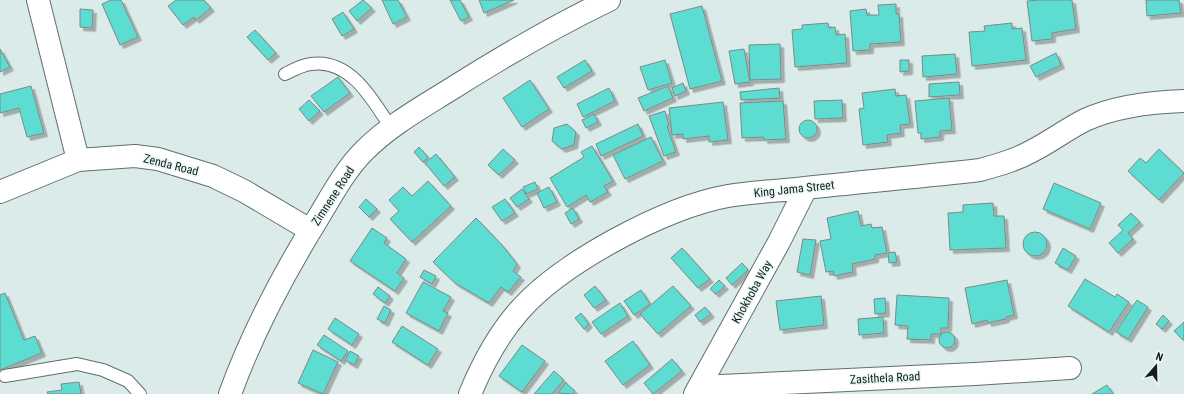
<svg xmlns="http://www.w3.org/2000/svg" width="1184" height="394" viewBox="0 0 1184 394" font-family="'Roboto Condensed',sans-serif">
<style>
.building{fill:#5dddd1;stroke:#7b8a88;filter:url(#shadow)}
.lines{fill:none;stroke-linecap:round;stroke-linejoin:round}
.lane-casing{stroke:#606f6d;stroke-width:14}
.street-casing{stroke:#606f6d;stroke-width:24}
.lane{stroke:#fff;stroke-width:12}
.street{stroke:#fff;stroke-width:22}
.labels{text-anchor:middle;dominant-baseline:central;stroke-width:3;stroke-linejoin:round;paint-order:stroke}
.street-label{font-size:12px;fill:#171d1c;stroke:#e8f8f6}
</style>
<defs>
<filter id="shadow"><feDropShadow dx="3.5" dy="3.5" stdDeviation="0" flood-color="#0004"/></filter>
</defs>
<rect width="100%" height="100%" fill="#dbebe9"/>
<path class="building" d="M 111,0 L 121,0 L 138,37 L 120,45 L 102,4 Z
M 176,0 L 204,0 L 211,8 L 196,20 L 194,17 L 183,25 L 168,6 Z
M 363,0 L 372,8 L 357,21 L 349,11 Z
M 382,0 L 398,0 L 407,17 L 393,24 Z
M 450,0 L 460,0 L 469,17 L 461,21 Z
M 479,0 L 514,0 L 484,13 Z
M 1038,0 L 1072,0 L 1076,29 L 1052,33 L 1052,39 L 1032,41 L 1027,1 Z
M 1146,0 L 1179,0 L 1181,13 L 1147,16 Z
M 896,4 L 896,14 L 899,14 L 901,42 L 870,44 L 870,50 L 853,51 L 850,11 L 866,9 L 867,15 L 879,15 L 878,5 Z
M 702,6 L 722,81 L 690,89 L 670,14 Z
M 80,9 L 93,10 L 92,28 L 80,27 Z
M 343,12 L 354,29 L 342,36 L 332,19 Z
M 828,23 L 829,28 L 835,27 L 836,35 L 845,34 L 847,63 L 795,67 L 792,30 L 802,29 L 802,25 Z
M 1012,23 L 1012,29 L 1022,28 L 1026,60 L 972,66 L 969,32 L 985,31 L 984,26 Z
M 255,30 L 276,53 L 268,60 L 247,37 Z
M 780,44 L 781,79 L 750,80 L 749,45 Z
M 0,49 L 10,67 L 0,72 Z
M 744,49 L 750,82 L 735,84 L 729,51 Z
M 1056,53 L 1061,65 L 1036,77 L 1030,66 Z
M 955,54 L 957,74 L 923,77 L 922,56 Z
M 585,60 L 592,71 L 564,88 L 557,77 Z
M 665,60 L 672,83 L 648,90 L 640,67 Z
M 900,60 L 909,60 L 909,71 L 900,72 Z
M 338,77 L 350,93 L 324,112 L 311,96 Z
M 530,80 L 549,109 L 522,127 L 503,98 Z
M 959,82 L 960,95 L 929,97 L 929,84 Z
M 683,83 L 686,91 L 675,96 L 672,88 Z
M 31,86 L 44,133 L 27,137 L 19,108 L 0,113 L 0,94 Z
M 668,86 L 673,98 L 644,111 L 638,98 Z
M 609,88 L 615,101 L 583,117 L 577,104 Z
M 779,88 L 780,98 L 741,100 L 740,92 Z
M 895,89 L 896,96 L 906,95 L 910,124 L 900,125 L 901,133 L 887,135 L 888,142 L 863,145 L 859,109 L 864,108 L 862,93 Z
M 949,98 L 952,130 L 940,131 L 940,137 L 921,139 L 921,133 L 918,133 L 915,101 Z
M 309,100 L 320,111 L 309,121 L 299,109 Z
M 842,100 L 843,118 L 815,119 L 814,101 Z
M 783,101 L 786,139 L 764,140 L 764,137 L 742,138 L 740,103 Z
M 723,102 L 728,140 L 709,142 L 709,136 L 683,139 L 683,134 L 672,135 L 669,108 Z
M 665,111 L 669,125 L 667,126 L 676,152 L 664,156 L 649,116 Z
M 594,114 L 598,122 L 586,128 L 582,120 Z
M799 129a9 9 0 1 1 18 0a9 9 0 1 1-18 0Z
M 567,124 L 576,132 L 574,145 L 562,149 L 552,141 L 554,128 Z
M 638,124 L 643,136 L 601,156 L 596,144 Z
M 651,137 L 663,161 L 625,179 L 613,155 Z
M 592,146 L 613,181 L 604,186 L 608,192 L 590,202 L 586,195 L 567,207 L 550,178 L 584,157 L 581,152 Z
M 419,147 L 428,157 L 423,162 L 414,152 Z
M 503,149 L 515,160 L 499,175 L 488,165 Z
M 1159,149 L 1184,173 L 1159,200 L 1128,171 L 1140,158 L 1146,163 Z
M 436,154 L 455,177 L 444,186 L 425,163 Z
M 428,181 L 451,206 L 412,242 L 390,219 L 399,211 L 389,200 L 403,187 L 412,196 Z
M 535,182 L 538,189 L 526,194 L 523,187 Z
M 1054,183 L 1101,203 L 1090,229 L 1043,209 Z
M 549,187 L 557,202 L 544,208 L 537,193 Z
M 522,189 L 529,199 L 517,207 L 510,198 Z
M 366,199 L 377,209 L 369,217 L 359,207 Z
M 505,199 L 515,213 L 502,221 L 492,207 Z
M 993,203 L 994,216 L 1004,216 L 1006,248 L 950,250 L 948,213 L 963,212 L 963,205 Z
M 573,208 L 579,219 L 571,224 L 565,213 Z
M 858,211 L 861,226 L 871,224 L 872,228 L 882,227 L 887,253 L 875,255 L 875,259 L 852,264 L 853,272 L 834,276 L 833,271 L 826,272 L 820,241 L 831,239 L 827,218 Z
M 1131,213 L 1140,222 L 1128,233 L 1133,239 L 1118,253 L 1109,243 L 1123,230 L 1118,225 Z
M 476,218 L 502,245 L 517,264 L 513,271 L 521,277 L 508,292 L 501,287 L 489,303 L 455,283 L 433,262 Z
M 372,228 L 387,238 L 384,243 L 406,259 L 397,273 L 404,278 L 395,291 L 350,261 Z
M1023 244a12 12 0 1 1 24 0a12 12 0 1 1-24 0Z
M 803,239 L 816,240 L 810,275 L 797,272 Z
M 682,248 L 710,279 L 698,288 L 671,258 Z
M 1063,248 L 1076,256 L 1068,270 L 1055,263 Z
M 895,252 L 897,262 L 889,263 L 888,253 Z
M 742,263 L 748,270 L 732,285 L 726,278 Z
M 424,270 L 436,276 L 432,284 L 420,277 Z
M 1085,279 L 1115,297 L 1117,294 L 1129,302 L 1109,332 L 1068,306 Z
M 719,280 L 725,286 L 716,294 L 710,289 Z
M 1007,280 L 1014,315 L 1006,317 L 1006,319 L 988,323 L 987,320 L 972,324 L 965,288 Z
M 423,282 L 451,297 L 443,311 L 448,313 L 439,331 L 406,313 Z
M 595,286 L 606,300 L 594,308 L 584,295 Z
M 673,286 L 691,306 L 658,334 L 640,314 Z
M 378,287 L 390,296 L 385,303 L 373,294 Z
M 641,290 L 650,304 L 634,315 L 624,301 Z
M 5,293 L 24,340 L 35,336 L 42,353 L 0,370 L 0,295 Z
M 897,295 L 949,298 L 948,328 L 941,328 L 941,334 L 931,334 L 931,340 L 907,339 L 908,326 L 895,325 Z
M 821,296 L 824,325 L 780,330 L 776,301 Z
M 885,298 L 886,313 L 875,314 L 874,299 Z
M 1137,300 L 1148,307 L 1128,339 L 1116,332 Z
M 620,303 L 628,316 L 601,334 L 592,322 Z
M 384,306 L 391,310 L 385,323 L 377,319 Z
M 705,307 L 711,314 L 700,322 L 695,315 Z
M 581,313 L 589,324 L 584,329 L 575,318 Z
M 1163,315 L 1169,321 L 1162,329 L 1156,324 Z
M 883,317 L 884,333 L 859,335 L 858,319 Z
M 335,318 L 359,334 L 352,345 L 328,329 Z
M 1184,322 L 1184,339 L 1183,340 L 1174,331 Z
M 402,326 L 438,349 L 428,365 L 392,342 Z
M939 340a8 8 0 1 1 16 0a8 8 0 1 1-16 0Z
M 324,335 L 348,351 L 341,361 L 317,345 Z
M 633,341 L 650,365 L 623,385 L 605,361 Z
M 522,345 L 545,361 L 522,392 L 499,376 Z
M 313,350 L 338,362 L 323,394 L 298,383 Z
M 350,351 L 359,356 L 354,365 L 345,360 Z
M 672,359 L 682,371 L 653,394 L 644,383 Z
M 554,371 L 564,380 L 552,394 L 534,394 Z
M 79,382 L 81,394 L 48,394 L 47,392 L 62,390 L 61,384 Z
M 566,383 L 575,391 L 573,394 L 558,393 Z
M 1107,385 L 1113,394 L 1092,394 Z"/>
<g class="lines">
<defs>
<path id="lane" d="M 285,74 C 293,70 302,65 311,64 C 350,58 373,100 391,128
M 5,376 L 77,364 L 103,370 L 128,381 L 140,394"/>
<path id="street" d="M 38,0 L 78,160
M 0,192 L 78,160 L 135,156 L 158,159 L 213,176 L 244,191 L 310,230
M 699,387 L 975,374 L 1070,368
M 230,394 C 252,333 284,273 318,218 C 332,195 345,170 364,151 C 389,126 419,109 448,91 C 500,58 553,27 609,0
M 470,394 C 482,365 498,335 519,311 C 561,263 665,207 728,196 C 751,192 774,191 797,189 C 858,182 919,177 980,170 C 998,165 1016,160 1032,151 C 1050,142 1067,129 1085,120 C 1116,106 1150,102 1184,101
M 695,394 L 779,242 L 806,188"/>
</defs>
<use href="#lane" class="lane-casing"/>
<use href="#street" class="street-casing"/>
<use href="#lane" class="lane"/>
<use href="#street" class="street"/>
</g>
<g class="labels">
<g class="street-label">
<text transform="translate(171 165) rotate(14)">Zenda Road</text>
<text transform="translate(794 189) rotate(-6)">King Jama Street</text>
<text transform="translate(333 196) rotate(-57)">Zimnene Road</text>
<text transform="translate(752 292) rotate(-61)">Khokhoba Way</text>
<text transform="translate(885 378) rotate(-3)">Zasithela Road</text>
</g>
</g>
<g transform="translate(1156 366) rotate(20)" stroke="#e8f8f6" stroke-width="3" paint-order="stroke">
<path d="M0-3L7 15L0 10L-7 15Z" fill="#171d1c"/>
<text y="-6" font-size="11" font-weight="bold" text-anchor="middle" fill="#171d1c">N</text>
</g>
</svg>
